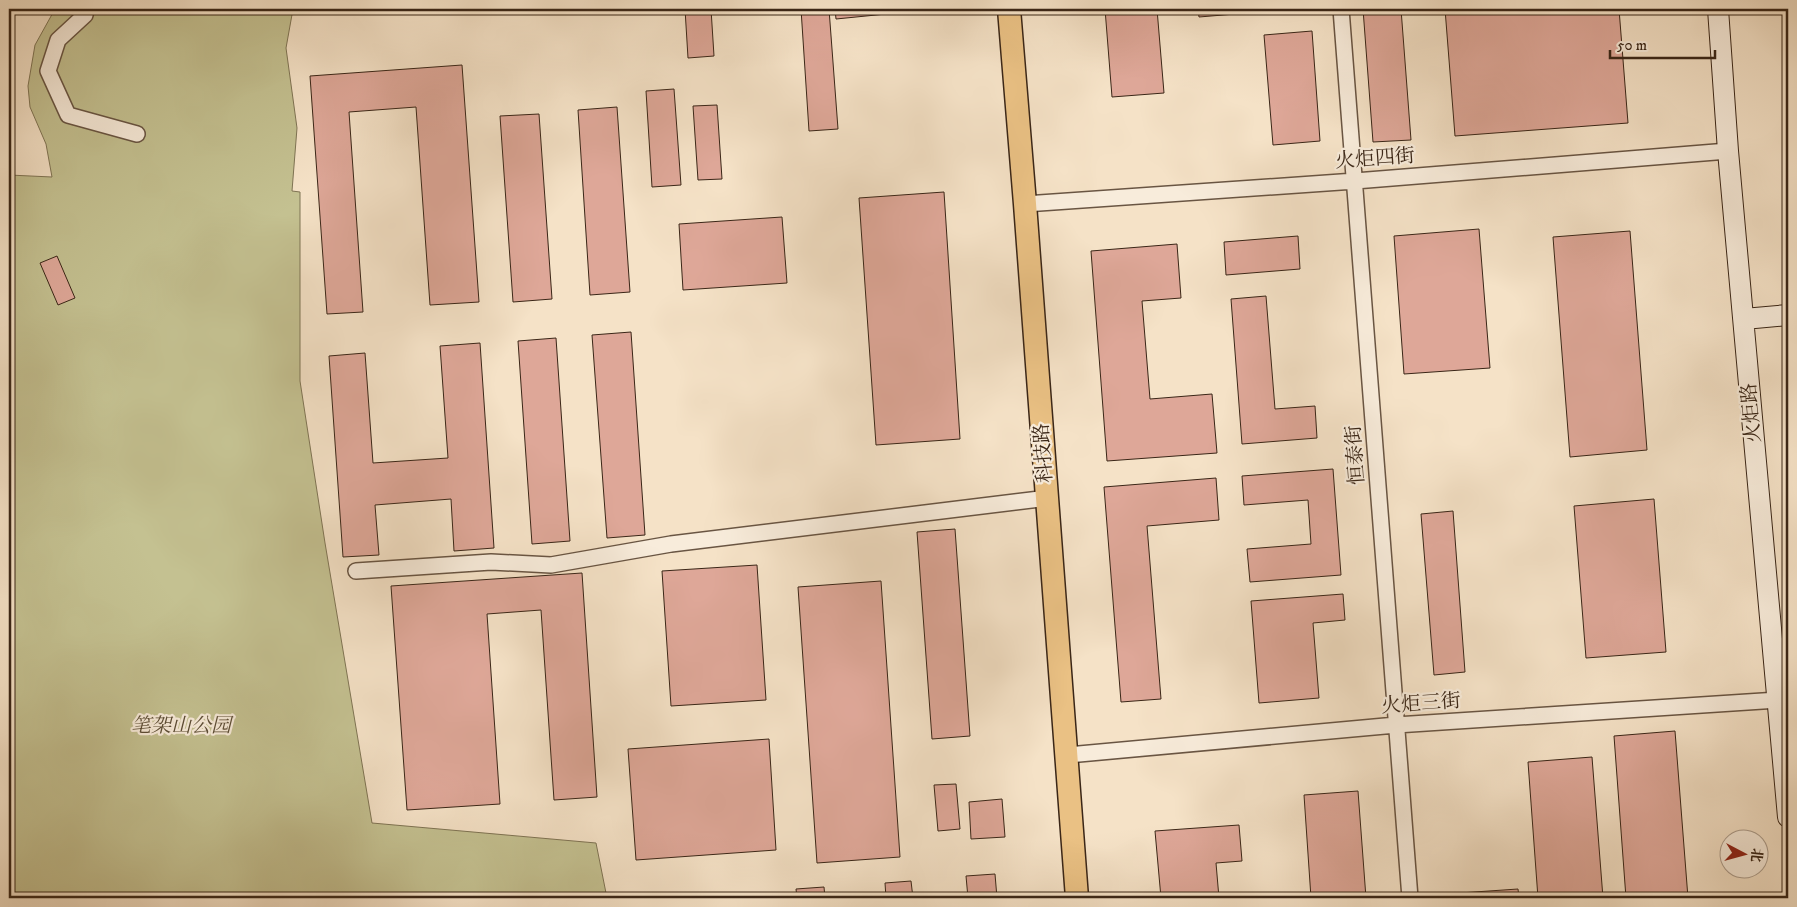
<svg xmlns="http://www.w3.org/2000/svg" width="1797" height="907" viewBox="0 0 1797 907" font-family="'IM FELL DW Pica','Noto Serif SC',serif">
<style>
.green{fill:#c4c191;stroke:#7f7454}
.building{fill:#dea798;stroke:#3a2617}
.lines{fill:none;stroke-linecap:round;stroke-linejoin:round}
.street-casing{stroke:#695543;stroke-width:18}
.secondary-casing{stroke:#3a2617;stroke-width:22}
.primary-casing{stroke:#3a2617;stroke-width:25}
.street{stroke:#f8ecdb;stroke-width:15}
.secondary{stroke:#f8ecdb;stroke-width:20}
.primary{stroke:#eac184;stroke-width:22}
.labels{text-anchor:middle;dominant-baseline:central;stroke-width:4.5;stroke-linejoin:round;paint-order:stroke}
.street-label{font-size:20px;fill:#3a2617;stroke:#f8ecdb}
.park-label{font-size:20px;font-style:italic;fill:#5c4d36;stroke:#f8ecdb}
</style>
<rect width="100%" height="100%" fill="#f5e2c7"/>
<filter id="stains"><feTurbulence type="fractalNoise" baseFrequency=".004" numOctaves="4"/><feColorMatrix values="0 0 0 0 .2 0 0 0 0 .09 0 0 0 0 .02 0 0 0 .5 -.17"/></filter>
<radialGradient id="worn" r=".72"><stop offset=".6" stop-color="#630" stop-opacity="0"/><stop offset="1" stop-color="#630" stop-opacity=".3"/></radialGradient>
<path class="green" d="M 55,9 L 293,9 L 286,48 L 297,128 L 292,191 L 300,192 L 300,381 L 325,543 L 372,823 L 596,843 L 607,898 L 9,898 L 9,175 L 52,177 L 46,144 L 30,107 L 28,86 L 35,45 Z"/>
<path class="building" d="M 685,9 L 711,9 L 714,56 L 688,58 Z
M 801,9 L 829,9 L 838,129 L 809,131 Z
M 835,9 L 885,9 L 886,14 L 836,19 Z
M 1105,9 L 1157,9 L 1164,93 L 1112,97 Z
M 1198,9 L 1295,9 L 1199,17 Z
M 1363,9 L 1401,9 L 1411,140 L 1373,142 Z
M 1445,9 L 1619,9 L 1628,123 L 1455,136 Z
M 1782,9 L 1788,9 L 1788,40 L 1784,40 Z
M 1312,31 L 1320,141 L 1273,145 L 1264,35 Z
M 462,65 L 479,302 L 430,305 L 416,107 L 349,112 L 363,312 L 327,314 L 310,76 Z
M 674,89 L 681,185 L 652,187 L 646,91 Z
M 717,105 L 722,179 L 698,180 L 693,106 Z
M 617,107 L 630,292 L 590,295 L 578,110 Z
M 539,114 L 552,299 L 513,302 L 500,116 Z
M 944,192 L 960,439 L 876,445 L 859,198 Z
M 782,217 L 787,283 L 683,290 L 679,224 Z
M 1479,229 L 1490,368 L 1404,374 L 1394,236 Z
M 1630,231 L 1647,450 L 1570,457 L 1553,237 Z
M 1298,236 L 1300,269 L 1226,275 L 1224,242 Z
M 1177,244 L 1181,298 L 1142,301 L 1150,399 L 1212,394 L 1217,453 L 1107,461 L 1091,251 Z
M 57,256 L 75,298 L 58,305 L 40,263 Z
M 1266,296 L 1275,409 L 1315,406 L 1317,438 L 1242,444 L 1231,299 Z
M 631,332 L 645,535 L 607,538 L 592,335 Z
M 556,338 L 570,541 L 532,544 L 518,341 Z
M 480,343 L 494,548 L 454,551 L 451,499 L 375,505 L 379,555 L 343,557 L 329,356 L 365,353 L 373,463 L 448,458 L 440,346 Z
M 1333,469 L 1341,575 L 1250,582 L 1247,549 L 1311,544 L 1308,500 L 1244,505 L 1242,476 Z
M 1216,478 L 1219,520 L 1147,526 L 1161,699 L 1121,702 L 1104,487 Z
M 1654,499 L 1666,652 L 1586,658 L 1574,506 Z
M 1453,511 L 1465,672 L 1434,675 L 1421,514 Z
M 955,529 L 970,736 L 932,739 L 917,532 Z
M 757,565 L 766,700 L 671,706 L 662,571 Z
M 582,573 L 597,797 L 554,800 L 541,610 L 487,614 L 500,804 L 407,810 L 391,586 Z
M 881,581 L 900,857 L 817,863 L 798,587 Z
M 1343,594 L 1345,620 L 1313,623 L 1319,698 L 1259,703 L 1251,601 Z
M 1675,731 L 1688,898 L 1626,898 L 1614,736 Z
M 769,739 L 776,850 L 636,860 L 628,749 Z
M 1592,757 L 1603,898 L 1538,898 L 1528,762 Z
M 956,784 L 960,829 L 938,831 L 934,785 Z
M 1358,791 L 1366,898 L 1311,898 L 1304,795 Z
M 1002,799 L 1005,837 L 971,839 L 969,802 Z
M 1239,825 L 1242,861 L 1216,863 L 1219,898 L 1161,898 L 1155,831 Z
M 995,874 L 997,898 L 968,898 L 966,876 Z
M 911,881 L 913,898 L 886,898 L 885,883 Z
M 824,887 L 825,898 L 797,898 L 796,889 Z
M 1518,889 L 1519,898 L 1446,898 L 1445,894 Z"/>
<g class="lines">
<defs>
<path id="street" d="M 86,9 L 85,15 L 58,40 L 48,71 L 68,115 L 137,134
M 1341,9 L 1410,898
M 1025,204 L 1355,181 L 1728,151
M 356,571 L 491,562 L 551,565 L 671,544 L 1048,498
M 1068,755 L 1396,725 L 1778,700"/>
<path id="secondary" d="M 1718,9 L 1728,151 L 1788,817
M 1744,319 L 1788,315"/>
<path id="primary" d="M 1009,9 L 1025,204 L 1077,898"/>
</defs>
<use href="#street" class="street-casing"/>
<use href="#secondary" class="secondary-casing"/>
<use href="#primary" class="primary-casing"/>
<use href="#street" class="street"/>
<use href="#secondary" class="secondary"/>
<use href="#primary" class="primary"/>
</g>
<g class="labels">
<g class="street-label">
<text transform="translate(1375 159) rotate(-4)">火炬四街</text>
<text transform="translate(1752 413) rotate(-95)">火炬路</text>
<text transform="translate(1044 453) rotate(-94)">科技路</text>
<text transform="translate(1356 455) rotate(-94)">恒泰街</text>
<text transform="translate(1421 704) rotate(-4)">火炬三街</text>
</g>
<g class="park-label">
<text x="181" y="726">笔架山公园</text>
</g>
</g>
<rect width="1797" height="907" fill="none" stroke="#f5e2c7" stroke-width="30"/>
<rect x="10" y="10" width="1777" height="887" fill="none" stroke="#3a2617" stroke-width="2.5"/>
<rect x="15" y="15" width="1767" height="877" fill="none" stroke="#3a2617"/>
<g transform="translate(1744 854) rotate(96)"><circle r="24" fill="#f8ecdb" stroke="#ac9d8d"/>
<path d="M0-4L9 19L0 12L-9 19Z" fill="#8f2418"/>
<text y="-8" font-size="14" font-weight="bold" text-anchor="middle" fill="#3a2617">北</text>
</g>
<path d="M1610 50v8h105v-8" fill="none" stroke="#3a2617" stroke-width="2.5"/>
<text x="1617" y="50" font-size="15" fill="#3a2617" stroke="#f8ecdb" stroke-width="4" paint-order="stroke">50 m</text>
<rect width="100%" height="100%" filter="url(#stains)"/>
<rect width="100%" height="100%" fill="url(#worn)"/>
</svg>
